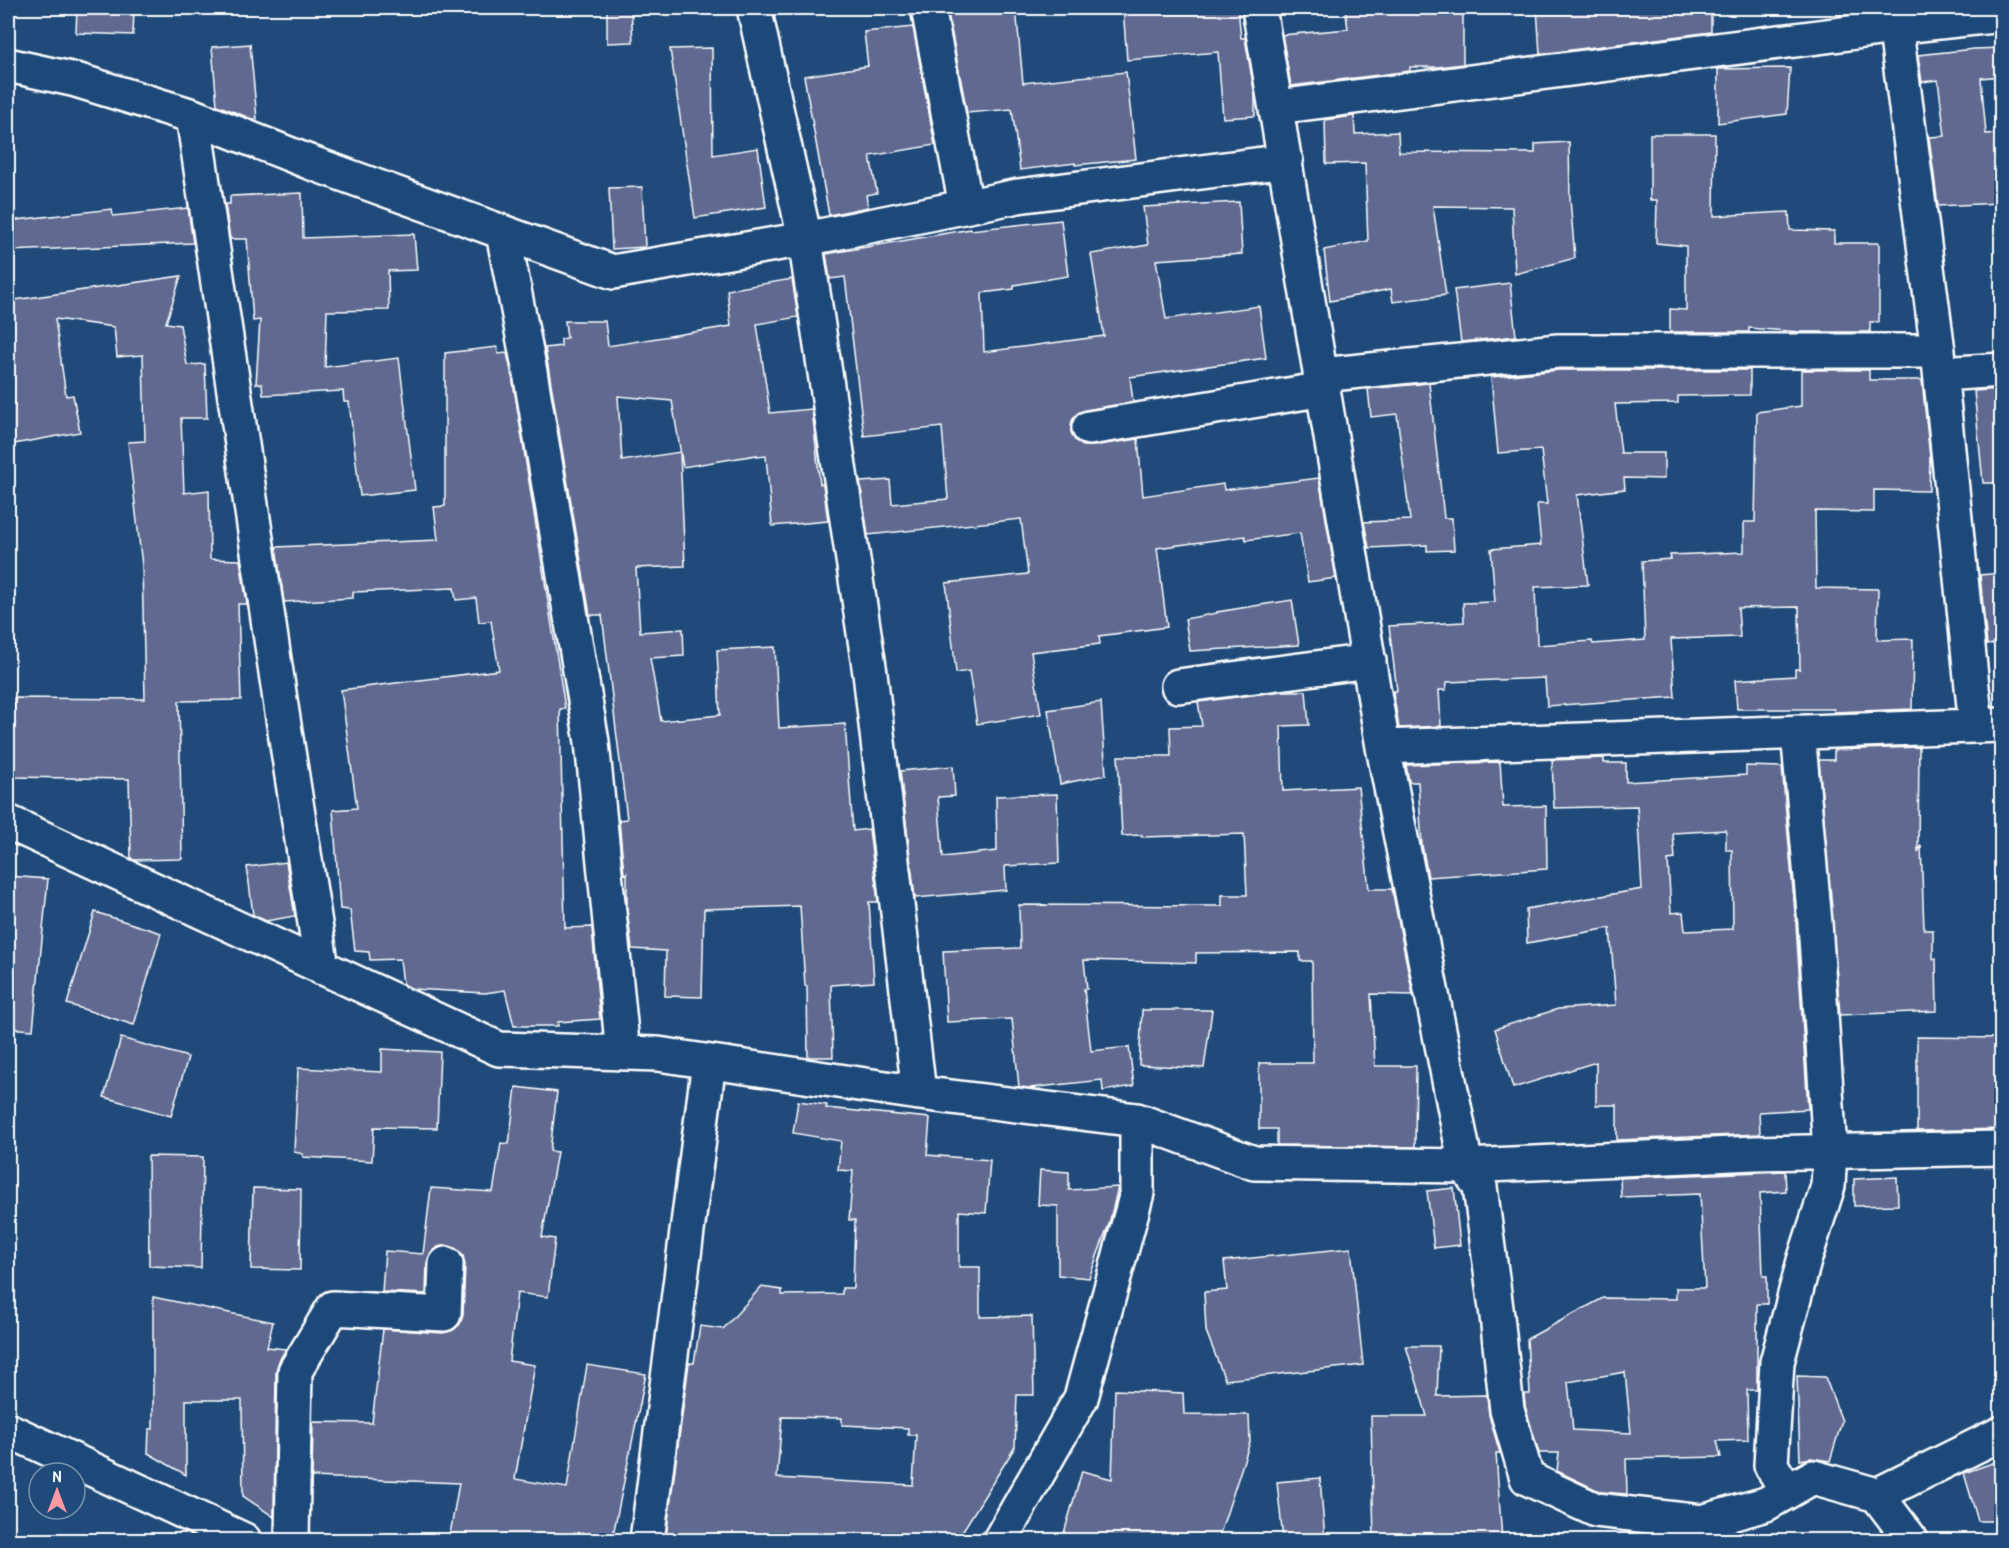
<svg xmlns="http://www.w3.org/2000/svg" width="2009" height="1548" viewBox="0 0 2009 1548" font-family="'Patrick Hand',sans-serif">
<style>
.building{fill:#606a91;stroke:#fff;stroke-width:1.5;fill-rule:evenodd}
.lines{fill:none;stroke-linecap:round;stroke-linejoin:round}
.minor-casing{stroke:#fff;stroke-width:38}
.minor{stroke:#1f4a7a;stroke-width:33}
</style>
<rect width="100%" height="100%" fill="#1f4a7a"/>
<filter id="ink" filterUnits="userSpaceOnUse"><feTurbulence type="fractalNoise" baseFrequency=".0167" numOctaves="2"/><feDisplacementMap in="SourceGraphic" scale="12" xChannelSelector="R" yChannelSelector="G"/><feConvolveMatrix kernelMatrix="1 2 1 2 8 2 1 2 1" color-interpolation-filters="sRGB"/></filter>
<g filter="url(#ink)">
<path class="building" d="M 77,8 L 134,8 L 133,35 L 76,33 Z
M 607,8 L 631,8 L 633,42 L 607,43 Z
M 947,8 L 1016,8 L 1023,83 L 1126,72 L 1136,159 L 1075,165 L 1075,163 L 1020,170 L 1012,109 L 967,113 Z
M 1123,8 L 1201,8 L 1202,11 L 1238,9 L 1241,38 L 1245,38 L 1255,95 L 1255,116 L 1223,118 L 1218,52 L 1127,60 Z
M 1345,8 L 1397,8 L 1397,11 L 1463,9 L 1463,64 L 1438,67 L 1410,67 L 1410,71 L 1291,86 L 1282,35 L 1348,29 Z
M 1537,8 L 1711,8 L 1711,32 L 1540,54 Z
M 913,27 L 935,145 L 870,156 L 877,193 L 866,195 L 868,207 L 829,215 L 804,76 L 868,66 L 864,32 Z
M 250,44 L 257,119 L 252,119 L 217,105 L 212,47 Z
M 712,48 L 713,155 L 758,148 L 766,207 L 695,218 L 670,49 Z
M 2001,48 L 2001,76 L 1981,78 L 1986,134 L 2001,133 L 2001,187 L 1998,187 L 1999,203 L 1938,206 L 1929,137 L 1945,136 L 1938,80 L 1922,82 L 1918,55 L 1974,49 Z
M 1790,68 L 1787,114 L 1718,123 L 1718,69 Z
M 1354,116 L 1355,134 L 1398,132 L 1399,152 L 1535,153 L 1535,144 L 1569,142 L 1570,199 L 1575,258 L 1515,274 L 1512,207 L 1433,206 L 1446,295 L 1393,302 L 1391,289 L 1330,301 L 1324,250 L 1368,241 L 1365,163 L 1326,164 L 1325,120 Z
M 1650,134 L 1715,134 L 1714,216 L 1789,212 L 1790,230 L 1834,231 L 1834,243 L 1879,243 L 1879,322 L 1870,322 L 1870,332 L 1801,332 L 1749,328 L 1749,332 L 1670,332 L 1670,309 L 1686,310 L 1686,246 L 1656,243 L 1657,200 L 1650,200 Z
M 642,187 L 645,247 L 612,249 L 609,188 Z
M 302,193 L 303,238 L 414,234 L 417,270 L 388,271 L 389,310 L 327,311 L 325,367 L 399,358 L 415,490 L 360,496 L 349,402 L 344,402 L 343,391 L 263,395 L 262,384 L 256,384 L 260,320 L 253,321 L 247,239 L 230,239 L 225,204 L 230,204 L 230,196 Z
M 1239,202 L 1242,254 L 1156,260 L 1166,319 L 1259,306 L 1266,358 L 1130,377 L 1133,402 L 1086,410 L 1078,413 L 1072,421 L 1071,432 L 1075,440 L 1083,446 L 1092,446 L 1138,439 L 1143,496 L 1223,484 L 1224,490 L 1319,478 L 1336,578 L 1308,582 L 1300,533 L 1246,540 L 1245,536 L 1157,548 L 1167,627 L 1099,636 L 1100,644 L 1031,652 L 1041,714 L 977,724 L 969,671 L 956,673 L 946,583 L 1028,574 L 1021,519 L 868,535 L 860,482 L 890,480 L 892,504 L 948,499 L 942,427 L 864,436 L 845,277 L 830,279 L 826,254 L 971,229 L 971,230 L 1061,220 L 1068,276 L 1014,285 L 1014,289 L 982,293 L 984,352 L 1104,336 L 1091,254 L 1148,245 L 1143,207 Z
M 188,208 L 193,243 L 8,251 L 8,221 L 112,209 L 113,216 Z
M 181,276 L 166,323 L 180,325 L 187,365 L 205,364 L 207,418 L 181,418 L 184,493 L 209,490 L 210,559 L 240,560 L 247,604 L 238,604 L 241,700 L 179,701 L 182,859 L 134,860 L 131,858 L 129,779 L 13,777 L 14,698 L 145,699 L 142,566 L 128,442 L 145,441 L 143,355 L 117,357 L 114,327 L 55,319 L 66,396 L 73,395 L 80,432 L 8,445 L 8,301 Z
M 792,279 L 798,317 L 757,324 L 770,413 L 812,409 L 820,484 L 823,484 L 828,521 L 772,526 L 766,456 L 757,457 L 757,455 L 683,467 L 672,401 L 618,396 L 622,461 L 680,452 L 685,566 L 636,568 L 640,632 L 683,629 L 684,656 L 650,658 L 661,721 L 720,715 L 717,650 L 775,647 L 779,728 L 845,724 L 853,831 L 869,829 L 878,902 L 869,902 L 874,982 L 831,985 L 833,1057 L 808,1057 L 807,986 L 805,986 L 800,906 L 704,909 L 702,997 L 665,996 L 666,951 L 632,949 L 627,909 L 627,873 L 624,874 L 619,820 L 627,819 L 602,615 L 590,615 L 545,348 L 561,346 L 561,339 L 567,338 L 565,321 L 605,321 L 608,346 L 731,326 L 727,290 Z
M 1510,283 L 1516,336 L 1461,342 L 1454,290 Z
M 497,347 L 498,354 L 507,353 L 512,375 L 565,708 L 560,709 L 565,928 L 592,927 L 597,986 L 600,1019 L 558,1022 L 558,1026 L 514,1026 L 505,990 L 485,993 L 413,989 L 403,984 L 400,959 L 370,960 L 369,952 L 355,951 L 350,910 L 340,909 L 333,810 L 357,808 L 341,690 L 499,670 L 491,621 L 479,622 L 476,598 L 456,600 L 454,588 L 353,592 L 353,598 L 284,602 L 276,547 L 438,540 L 434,507 L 445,506 L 445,353 Z
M 1559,370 L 1750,370 L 1750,395 L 1678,396 L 1678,403 L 1615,404 L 1621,453 L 1664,453 L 1664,479 L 1624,478 L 1625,489 L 1577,495 L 1588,585 L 1535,587 L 1537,645 L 1592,641 L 1593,644 L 1645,640 L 1642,561 L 1671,559 L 1670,555 L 1744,552 L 1744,522 L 1755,522 L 1757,412 L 1801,406 L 1801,370 L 1869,370 L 1869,380 L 1922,380 L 1930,458 L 1929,491 L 1874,490 L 1874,512 L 1815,511 L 1816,588 L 1878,589 L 1877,640 L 1913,639 L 1912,709 L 1834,712 L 1834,709 L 1737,709 L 1735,680 L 1795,676 L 1795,669 L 1800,669 L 1799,607 L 1738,608 L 1740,637 L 1671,639 L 1675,697 L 1547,706 L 1545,678 L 1447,682 L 1446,690 L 1439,690 L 1441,726 L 1399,728 L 1393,691 L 1397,691 L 1389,626 L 1464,622 L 1463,603 L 1495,602 L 1491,549 L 1541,545 L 1537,504 L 1547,504 L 1541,450 L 1498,453 L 1491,377 Z
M 1429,383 L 1444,518 L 1452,518 L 1454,550 L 1427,551 L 1427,545 L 1369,548 L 1364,522 L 1410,520 L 1397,414 L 1371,417 L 1368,389 Z
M 2001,389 L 2001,483 L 1983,483 L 1974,391 Z
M 2001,573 L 2001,643 L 1987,645 L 1980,575 Z
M 1292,600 L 1299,645 L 1190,651 L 1185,619 L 1217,613 L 1217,612 Z
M 1282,691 L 1306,691 L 1309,725 L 1281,726 L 1283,791 L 1358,787 L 1369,889 L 1392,889 L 1413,995 L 1371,994 L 1375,1066 L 1416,1066 L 1415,1147 L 1277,1145 L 1277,1129 L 1259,1129 L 1259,1063 L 1313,1063 L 1312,961 L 1300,961 L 1300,952 L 1196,953 L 1196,963 L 1084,960 L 1087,989 L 1084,989 L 1091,1051 L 1129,1047 L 1134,1086 L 1103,1091 L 1102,1080 L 1030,1088 L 1019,1087 L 1012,1019 L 947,1022 L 943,951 L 1020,948 L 1019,905 L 1222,906 L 1222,895 L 1247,895 L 1244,834 L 1142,837 L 1142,835 L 1122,836 L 1118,756 L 1171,756 L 1170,727 L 1202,726 L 1198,702 Z
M 1101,702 L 1106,775 L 1060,784 L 1048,710 Z
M 1919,747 L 1918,852 L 1921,845 L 1924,930 L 1933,930 L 1933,959 L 1936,959 L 1937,1011 L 1840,1015 L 1819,760 L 1834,760 L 1834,750 Z
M 1604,758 L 1604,763 L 1626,763 L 1626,782 L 1746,775 L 1746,766 L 1782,767 L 1796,924 L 1808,1109 L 1759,1112 L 1760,1134 L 1617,1140 L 1617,1105 L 1596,1105 L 1596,1062 L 1513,1088 L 1495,1029 L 1558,1009 L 1616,1005 L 1610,928 L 1527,943 L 1526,909 L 1642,889 L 1637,806 L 1554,808 L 1552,760 ZM 1726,830 L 1726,850 L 1732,850 L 1733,929 L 1685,931 L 1683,912 L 1671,913 L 1668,860 L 1675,859 L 1673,833 Z
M 1500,762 L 1503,807 L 1546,806 L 1547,869 L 1428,877 L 1422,845 L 1418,782 L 1409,782 L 1406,765 Z
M 953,766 L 955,796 L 938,797 L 943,857 L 997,851 L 996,796 L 1057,794 L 1059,863 L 1005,866 L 1006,890 L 915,898 L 900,771 Z
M 286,862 L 295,916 L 266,921 L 253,915 L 247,867 Z
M 8,876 L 48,879 L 33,1030 L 8,1028 Z
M 95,912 L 161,933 L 134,1025 L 67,1004 Z
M 1142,1010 L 1212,1010 L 1204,1068 L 1139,1065 Z
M 1917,1037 L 2001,1038 L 2001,1129 L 1917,1131 Z
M 121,1038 L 188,1057 L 171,1116 L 104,1097 Z
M 382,1049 L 440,1052 L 437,1128 L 374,1127 L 372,1161 L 303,1157 L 303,1154 L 294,1152 L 298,1068 L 382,1072 Z
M 516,1087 L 557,1092 L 550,1151 L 557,1152 L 542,1237 L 555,1239 L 548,1297 L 517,1293 L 509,1361 L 535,1365 L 515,1479 L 567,1488 L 587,1365 L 646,1374 L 612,1540 L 449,1540 L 459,1483 L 312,1477 L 313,1422 L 372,1423 L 383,1329 L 443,1333 L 453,1330 L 460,1324 L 463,1315 L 465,1265 L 463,1256 L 456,1249 L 446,1245 L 438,1247 L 431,1254 L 427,1263 L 426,1294 L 382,1292 L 385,1251 L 423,1254 L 431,1188 L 493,1192 L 501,1143 L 509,1144 Z
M 798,1101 L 827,1105 L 826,1108 L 930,1118 L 927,1155 L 990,1160 L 986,1213 L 959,1211 L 959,1267 L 980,1267 L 980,1317 L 1032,1316 L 1034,1395 L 1017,1395 L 1015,1447 L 957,1540 L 887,1540 L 826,1536 L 826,1540 L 719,1540 L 666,1536 L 689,1363 L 694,1363 L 700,1326 L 723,1329 L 761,1287 L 782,1290 L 782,1295 L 842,1294 L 842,1288 L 853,1288 L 855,1220 L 849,1220 L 853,1171 L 838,1170 L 841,1141 L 793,1133 ZM 782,1417 L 842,1418 L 842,1425 L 908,1428 L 908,1435 L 916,1435 L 913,1485 L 777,1478 Z
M 148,1156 L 203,1157 L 201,1268 L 149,1266 Z
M 1040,1170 L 1069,1172 L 1069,1190 L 1118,1187 L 1109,1224 L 1089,1278 L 1058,1275 L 1058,1206 L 1038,1205 Z
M 1785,1171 L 1786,1191 L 1760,1193 L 1763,1276 L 1767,1276 L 1767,1304 L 1757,1304 L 1757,1390 L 1747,1390 L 1748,1440 L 1717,1441 L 1721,1457 L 1626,1459 L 1627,1494 L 1601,1492 L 1557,1471 L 1559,1453 L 1539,1453 L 1525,1406 L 1524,1394 L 1530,1394 L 1527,1339 L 1603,1298 L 1676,1299 L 1676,1288 L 1705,1288 L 1700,1194 L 1621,1197 L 1620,1178 ZM 1625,1372 L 1631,1433 L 1573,1430 L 1568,1382 Z
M 1897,1177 L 1898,1205 L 1854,1206 L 1854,1179 Z
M 253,1188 L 301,1189 L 300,1270 L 251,1269 Z
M 1454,1188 L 1460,1245 L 1434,1248 L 1427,1191 Z
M 1351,1248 L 1363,1365 L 1225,1380 L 1206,1331 L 1204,1292 L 1227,1290 L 1224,1261 Z
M 153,1297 L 273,1322 L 267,1347 L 286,1349 L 279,1361 L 276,1371 L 274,1517 L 243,1496 L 242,1400 L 186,1400 L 186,1475 L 148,1453 L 149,1429 L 153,1429 Z
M 1406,1346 L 1439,1346 L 1437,1396 L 1487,1395 L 1489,1415 L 1500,1453 L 1496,1453 L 1502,1540 L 1374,1540 L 1371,1416 L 1427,1416 Z
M 1797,1376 L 1825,1377 L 1842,1421 L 1830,1461 L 1811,1458 L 1800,1460 Z
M 1115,1390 L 1183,1393 L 1184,1414 L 1249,1415 L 1250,1442 L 1218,1540 L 1062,1540 L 1082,1471 L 1112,1479 Z
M 2001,1460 L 2001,1521 L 1978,1521 L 1964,1473 Z
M 1320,1478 L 1325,1540 L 1283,1540 L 1277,1482 Z"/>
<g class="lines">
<defs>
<path id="minor" d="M 754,8 L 805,239 L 870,673 L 919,1093
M 928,8 L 966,206
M 1259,8 L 1383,747 L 1466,1166 L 1480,1187 L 1497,1316 L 1507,1410 L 1527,1478 L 1596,1510 L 1702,1522 L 1766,1504 L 1813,1477 L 1877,1495 L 2002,1433
M 1893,8 L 1938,351 L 1976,726
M 8,65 L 76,80 L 193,116 L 309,162 L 613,272 L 805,239 L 1018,196 L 1286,161
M 1277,107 L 1895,27 L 2002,15
M 193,116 L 281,706 L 322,968
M 503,233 L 530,372 L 592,742 L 623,1053
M 1941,374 L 2002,370
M 1321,375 L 1558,351 L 1938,351
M 1089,428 L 1324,389
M 1178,686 L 1369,661
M 1383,747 L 2002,725
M 8,822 L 499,1049 L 658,1054 L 919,1093 L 1137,1120 L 1137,1193 L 1081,1398 L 1000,1540
M 1137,1120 L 1254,1163 L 1466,1166 L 1755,1153 L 2002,1148
M 8,1430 L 244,1540
M 1787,1491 L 1771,1465 L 1777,1362 L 1804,1261 L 1828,1186 L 1830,1151 L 1815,923 L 1798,732
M 1877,1495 L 1911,1540
M 292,1540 L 295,1371 L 333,1308 L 444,1314 L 446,1264
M 647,1540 L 709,1062"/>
</defs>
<use href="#minor" class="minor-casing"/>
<use href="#minor" class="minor"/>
</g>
</g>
<rect width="2009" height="1548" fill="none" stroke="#1f4a7a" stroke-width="30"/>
<rect x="15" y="15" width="1979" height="1518" fill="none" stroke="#fff" stroke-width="2" filter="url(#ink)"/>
<g transform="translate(57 1491)"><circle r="28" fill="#1f4a7a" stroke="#7992af" stroke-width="1.5"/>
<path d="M0-4.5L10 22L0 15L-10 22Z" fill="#ff9aa2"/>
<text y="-9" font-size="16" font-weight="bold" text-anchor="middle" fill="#ffffff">N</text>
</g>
</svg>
